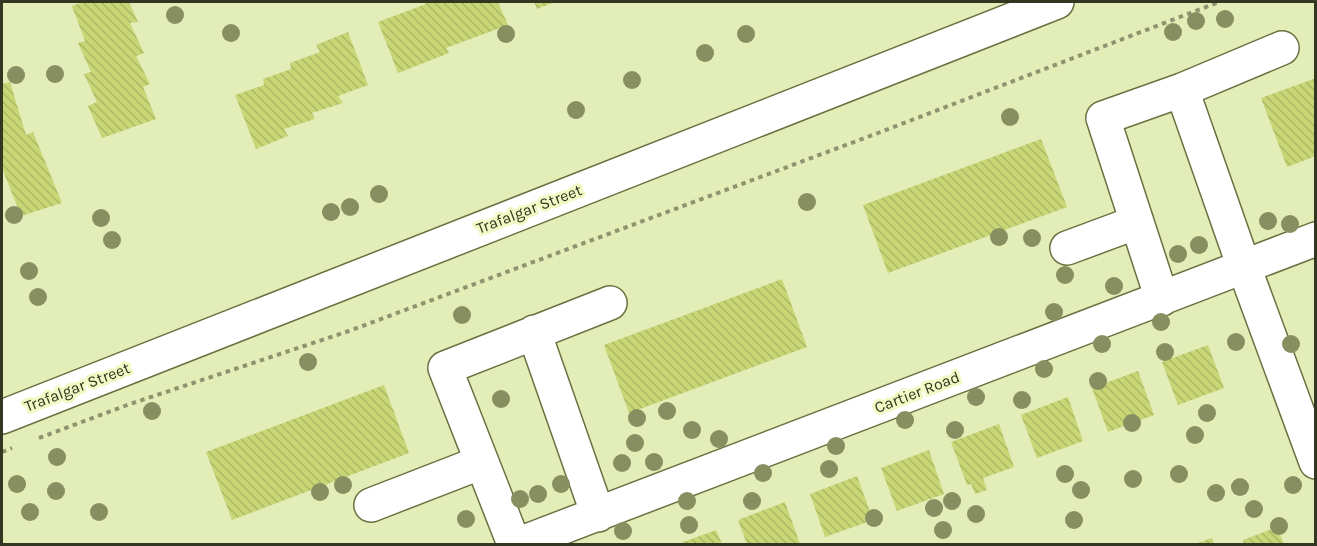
<svg xmlns="http://www.w3.org/2000/svg" width="1317" height="546" viewBox="0 0 1317 546" font-family="Karla,sans-serif">
<style>
.building{fill:url(#building-back-hatch)}
.lines{fill:none;stroke-linecap:round;stroke-linejoin:round}
.minor-casing{stroke:#6a7141;stroke-width:36}
.major-casing{stroke:#6a7141;stroke-width:36}
.path{stroke:#8e946e;stroke-width:4;stroke-dasharray:4.5 4.5;stroke-linecap:butt}
.minor{stroke:#fff;stroke-width:33}
.major{stroke:#fff;stroke-width:33}
.tree{fill:#878e60}
.labels{text-anchor:middle;dominant-baseline:central;stroke-width:6;stroke-linejoin:round;paint-order:stroke}
.street-label{font-size:16px;fill:#333621;stroke:#f1fac4}
</style>
<defs>
<pattern id="building-back-hatch" width="6" height="6" patternUnits="userSpaceOnUse" patternTransform="scale(1.5)"><rect width="6" height="6" fill="#c8d676"/><path d="M-1 5l2 2M0 0l6 6M5-1l2 2" fill="none" stroke="#acb866"/></pattern>
</defs>
<rect width="100%" height="100%" fill="#e3edb7"/>
<path class="building" d="M 83,2 L 129,2 L 138,22 L 130,23 L 144,53 L 136,56 L 150,84 L 143,87 L 156,119 L 102,138 L 88,106 L 97,102 L 84,74 L 91,72 L 78,43 L 85,41 L 72,6 Z
M 425,2 L 498,2 L 508,25 L 446,48 L 449,53 L 398,73 L 378,22 L 426,4 Z
M 534,2 L 555,2 L 537,9 Z
M 348,32 L 368,85 L 338,96 L 343,103 L 312,113 L 315,119 L 284,129 L 288,136 L 256,149 L 235,95 L 264,85 L 263,79 L 291,69 L 290,63 L 320,52 L 316,45 Z
M 1316,78 L 1316,156 L 1287,167 L 1261,98 Z
M 10,82 L 26,135 L 33,132 L 62,203 L 21,216 L 2,168 L 2,84 Z
M 1041,139 L 1067,207 L 888,273 L 863,205 Z
M 782,279 L 807,347 L 629,413 L 604,345 Z
M 1208,345 L 1224,388 L 1178,405 L 1162,362 Z
M 1138,371 L 1154,415 L 1108,432 L 1092,388 Z
M 384,385 L 409,453 L 232,520 L 206,452 Z
M 1068,397 L 1083,441 L 1037,458 L 1021,415 Z
M 999,424 L 1014,467 L 983,478 L 987,490 L 975,494 L 971,484 L 967,485 L 951,442 Z
M 929,450 L 944,494 L 897,511 L 881,468 Z
M 857,476 L 873,520 L 825,537 L 810,494 Z
M 785,502 L 800,544 L 747,544 L 738,520 Z
M 1277,527 L 1284,544 L 1244,544 L 1243,540 Z
M 716,530 L 722,544 L 678,544 Z
M 1212,538 L 1214,544 L 1195,544 Z"/>
<g class="lines">
<defs>
<path id="minor" d="M 1182,90 L 1244,267 L 1316,462
M 1067,248 L 1137,222
M 1162,299 L 1103,118 L 1182,90 L 1282,48
M 534,332 L 598,515
M 371,505 L 482,462
M 514,544 L 445,368 L 610,303
M 519,544 L 1316,239"/>
<path id="major" d="M 2,417 L 1057,2"/>
</defs>
<use href="#minor" class="minor-casing"/>
<use href="#major" class="major-casing"/>
<path class="path" d="M 39,438 L 130,404 L 349,331 L 878,133 L 1219,2
M 2,452 L 12,448"/>
<use href="#minor" class="minor"/>
<use href="#major" class="major"/>
</g>
<g class="tree">
<circle cx="175" cy="15" r="9"/>
<circle cx="1225" cy="19" r="9"/>
<circle cx="1196" cy="21" r="9"/>
<circle cx="1173" cy="32" r="9"/>
<circle cx="231" cy="33" r="9"/>
<circle cx="506" cy="34" r="9"/>
<circle cx="746" cy="34" r="9"/>
<circle cx="705" cy="53" r="9"/>
<circle cx="55" cy="74" r="9"/>
<circle cx="16" cy="75" r="9"/>
<circle cx="632" cy="80" r="9"/>
<circle cx="576" cy="110" r="9"/>
<circle cx="1010" cy="117" r="9"/>
<circle cx="379" cy="194" r="9"/>
<circle cx="807" cy="202" r="9"/>
<circle cx="350" cy="207" r="9"/>
<circle cx="331" cy="212" r="9"/>
<circle cx="14" cy="215" r="9"/>
<circle cx="101" cy="218" r="9"/>
<circle cx="1268" cy="221" r="9"/>
<circle cx="1290" cy="224" r="9"/>
<circle cx="999" cy="237" r="9"/>
<circle cx="1032" cy="238" r="9"/>
<circle cx="112" cy="240" r="9"/>
<circle cx="1199" cy="245" r="9"/>
<circle cx="1178" cy="254" r="9"/>
<circle cx="29" cy="271" r="9"/>
<circle cx="1065" cy="275" r="9"/>
<circle cx="1114" cy="286" r="9"/>
<circle cx="38" cy="297" r="9"/>
<circle cx="1054" cy="312" r="9"/>
<circle cx="462" cy="315" r="9"/>
<circle cx="1161" cy="322" r="9"/>
<circle cx="1236" cy="342" r="9"/>
<circle cx="1102" cy="344" r="9"/>
<circle cx="1291" cy="344" r="9"/>
<circle cx="1165" cy="352" r="9"/>
<circle cx="308" cy="362" r="9"/>
<circle cx="1044" cy="369" r="9"/>
<circle cx="1098" cy="381" r="9"/>
<circle cx="976" cy="397" r="9"/>
<circle cx="501" cy="399" r="9"/>
<circle cx="1022" cy="400" r="9"/>
<circle cx="152" cy="411" r="9"/>
<circle cx="667" cy="411" r="9"/>
<circle cx="1207" cy="413" r="9"/>
<circle cx="637" cy="418" r="9"/>
<circle cx="905" cy="420" r="9"/>
<circle cx="1132" cy="423" r="9"/>
<circle cx="692" cy="430" r="9"/>
<circle cx="955" cy="430" r="9"/>
<circle cx="1195" cy="435" r="9"/>
<circle cx="719" cy="439" r="9"/>
<circle cx="635" cy="443" r="9"/>
<circle cx="836" cy="446" r="9"/>
<circle cx="57" cy="457" r="9"/>
<circle cx="654" cy="462" r="9"/>
<circle cx="622" cy="463" r="9"/>
<circle cx="829" cy="469" r="9"/>
<circle cx="763" cy="473" r="9"/>
<circle cx="1065" cy="474" r="9"/>
<circle cx="1179" cy="474" r="9"/>
<circle cx="1133" cy="479" r="9"/>
<circle cx="17" cy="484" r="9"/>
<circle cx="561" cy="484" r="9"/>
<circle cx="343" cy="485" r="9"/>
<circle cx="1293" cy="485" r="9"/>
<circle cx="1240" cy="487" r="9"/>
<circle cx="1081" cy="490" r="9"/>
<circle cx="56" cy="491" r="9"/>
<circle cx="320" cy="492" r="9"/>
<circle cx="1216" cy="493" r="9"/>
<circle cx="538" cy="494" r="9"/>
<circle cx="520" cy="499" r="9"/>
<circle cx="687" cy="501" r="9"/>
<circle cx="752" cy="501" r="9"/>
<circle cx="952" cy="501" r="9"/>
<circle cx="934" cy="508" r="9"/>
<circle cx="1254" cy="509" r="9"/>
<circle cx="30" cy="512" r="9"/>
<circle cx="99" cy="512" r="9"/>
<circle cx="976" cy="514" r="9"/>
<circle cx="874" cy="518" r="9"/>
<circle cx="466" cy="519" r="9"/>
<circle cx="1074" cy="520" r="9"/>
<circle cx="689" cy="525" r="9"/>
<circle cx="1279" cy="526" r="9"/>
<circle cx="943" cy="530" r="9"/>
<circle cx="623" cy="531" r="9"/>
</g>
<g class="labels">
<g class="street-label">
<text transform="translate(529 209) rotate(-21)">Trafalgar Street</text>
<text transform="translate(77 387) rotate(-21)">Trafalgar Street</text>
<text transform="translate(917 392) rotate(-21)">Cartier Road</text>
</g>
</g>
<rect width="1317" height="546" fill="none" stroke="#333621" stroke-width="6"/>
</svg>
